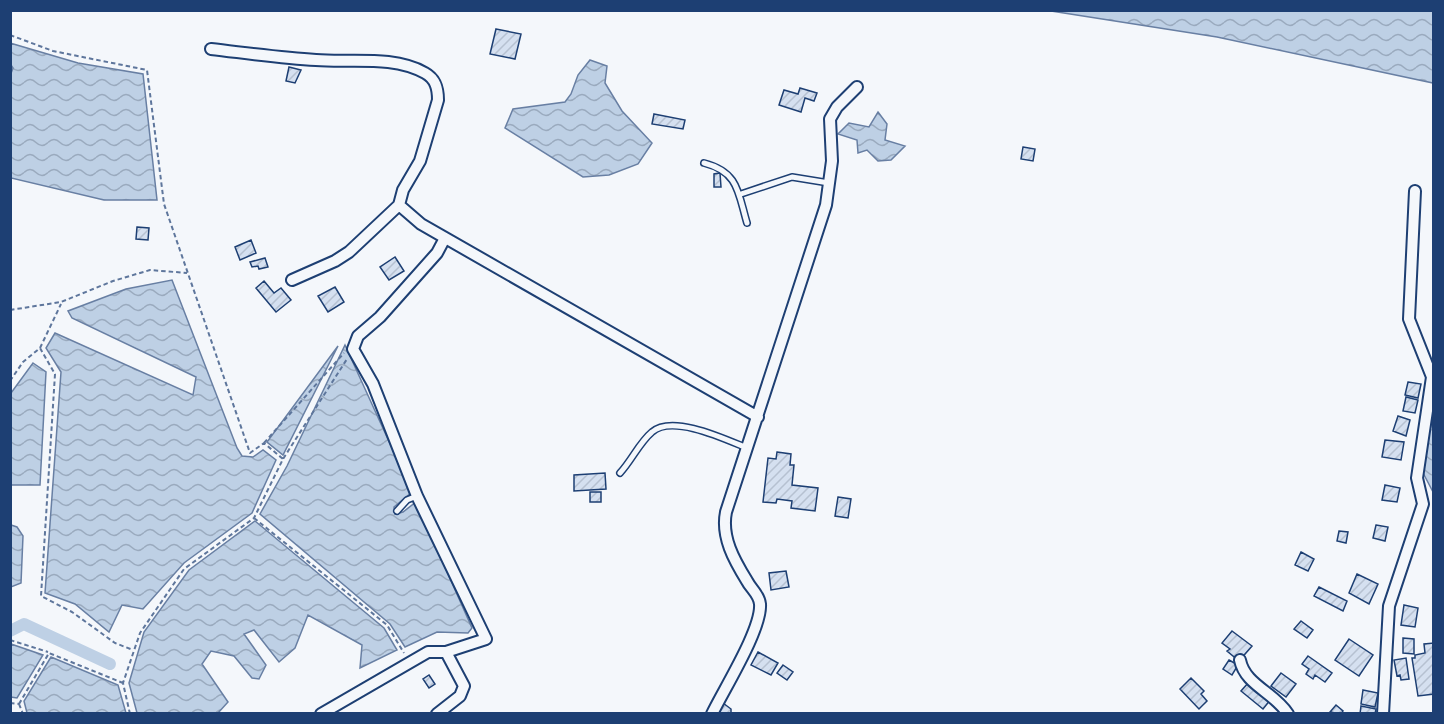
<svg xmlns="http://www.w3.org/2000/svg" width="1444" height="724" viewBox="0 0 1444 724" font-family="'Libre Baskerville',serif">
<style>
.water{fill:url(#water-waves);stroke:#687fa3;stroke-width:1.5}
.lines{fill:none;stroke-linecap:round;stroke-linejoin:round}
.canal{stroke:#bed0e5;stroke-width:12}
.building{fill:url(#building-hatch);stroke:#1d3f73;stroke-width:1.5}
.lane-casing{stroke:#1d3f73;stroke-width:8}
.street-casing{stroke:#1d3f73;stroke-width:14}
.path{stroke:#5e769c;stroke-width:2;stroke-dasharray:4.5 3;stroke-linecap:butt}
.lane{stroke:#f4f7fb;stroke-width:5}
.street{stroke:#f4f7fb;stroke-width:10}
</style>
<defs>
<pattern id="water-waves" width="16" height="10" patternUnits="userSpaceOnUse" patternTransform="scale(1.5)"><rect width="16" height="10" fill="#bed0e5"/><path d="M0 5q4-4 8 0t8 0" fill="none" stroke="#9aaabe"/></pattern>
<pattern id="building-hatch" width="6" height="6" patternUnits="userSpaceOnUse" patternTransform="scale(1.5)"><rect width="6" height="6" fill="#d5e0f0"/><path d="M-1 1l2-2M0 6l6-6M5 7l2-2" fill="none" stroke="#b6c1d1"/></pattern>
</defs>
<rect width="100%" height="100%" fill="#f4f7fb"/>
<path class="water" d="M 1051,11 L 1433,11 L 1433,83 L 1217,37 Z
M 10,43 L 78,63 L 143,74 L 157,200 L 104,200 L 11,178 L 10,76 L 13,68 L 11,65 Z
M 590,60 L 607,66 L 605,83 L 622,111 L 652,143 L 638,164 L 609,175 L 583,177 L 505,128 L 513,109 L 565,102 L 571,94 L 578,75 Z
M 878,112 L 887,124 L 885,140 L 905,146 L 891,160 L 878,161 L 867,150 L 858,153 L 857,140 L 838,134 L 849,123 L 869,127 Z
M 172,280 L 237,448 L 242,456 L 253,457 L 263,450 L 276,460 L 252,513 L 184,563 L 143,609 L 122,605 L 109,632 L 75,604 L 45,593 L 61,372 L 46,348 L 55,333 L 193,395 L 196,377 L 72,318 L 68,311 L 126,289 Z
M 345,345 L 412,492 L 394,507 L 395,514 L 403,512 L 416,502 L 472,628 L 468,633 L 437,632 L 405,647 L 390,624 L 260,514 L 287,466 Z
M 338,346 L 283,455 L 267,442 Z
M 33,363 L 46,372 L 40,485 L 11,485 L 11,393 Z
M 1433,416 L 1433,492 L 1421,469 Z
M 255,521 L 384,628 L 397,650 L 360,668 L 362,645 L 308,615 L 295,648 L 279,662 L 254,630 L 244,634 L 266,665 L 259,679 L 252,678 L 234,656 L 211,651 L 202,664 L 228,702 L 218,713 L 137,713 L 129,683 L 144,632 L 189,570 Z
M 11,525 L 17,527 L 23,536 L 21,583 L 11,587 Z
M 11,644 L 43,655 L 17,698 L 11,697 Z
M 51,657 L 118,685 L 126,713 L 27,713 L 24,701 Z"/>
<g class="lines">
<path class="canal" d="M 10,631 L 24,624 L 110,664"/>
</g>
<path class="building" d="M 496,29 L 521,34 L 515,59 L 490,54 Z
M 289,67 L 301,70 L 295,83 L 286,81 Z
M 800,88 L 817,93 L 814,101 L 805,98 L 801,112 L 779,105 L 784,90 L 798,94 Z
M 654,114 L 685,120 L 683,129 L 652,124 Z
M 1023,147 L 1035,149 L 1033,161 L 1021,159 Z
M 720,173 L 721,187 L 714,187 L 714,174 Z
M 137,227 L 149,228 L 148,240 L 136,239 Z
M 251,240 L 256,253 L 240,260 L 235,247 Z
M 395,257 L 404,271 L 389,280 L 380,267 Z
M 265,258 L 268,267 L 259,269 L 258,266 L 252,267 L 250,262 Z
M 264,281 L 274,293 L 281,288 L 291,300 L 276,312 L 256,288 Z
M 335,287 L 344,302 L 328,312 L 318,296 Z
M 1408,382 L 1421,384 L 1418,398 L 1405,395 Z
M 1406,397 L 1418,400 L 1415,413 L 1403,411 Z
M 1398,416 L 1410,420 L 1406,436 L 1393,431 Z
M 1385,440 L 1404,442 L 1401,460 L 1382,457 Z
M 777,452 L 791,454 L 790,465 L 794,465 L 792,485 L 818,488 L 815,511 L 791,508 L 792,501 L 777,499 L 776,503 L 763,502 L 768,458 L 776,459 Z
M 605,473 L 606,489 L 574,491 L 574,475 Z
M 1385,485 L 1400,488 L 1397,502 L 1382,500 Z
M 590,492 L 601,492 L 601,502 L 590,502 Z
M 838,497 L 851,499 L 848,518 L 835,516 Z
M 1376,525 L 1388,527 L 1385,541 L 1373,538 Z
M 1339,531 L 1348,532 L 1346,543 L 1337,541 Z
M 1301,552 L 1314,559 L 1308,571 L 1295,565 Z
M 786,571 L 789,587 L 771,590 L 769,573 Z
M 1357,574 L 1378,584 L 1369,604 L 1349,593 Z
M 1319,587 L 1347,601 L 1343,611 L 1314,596 Z
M 1404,605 L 1418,608 L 1415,627 L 1401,625 Z
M 1301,621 L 1313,630 L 1307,638 L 1294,629 Z
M 1232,631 L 1252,646 L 1239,661 L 1227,651 L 1230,649 L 1222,643 Z
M 1403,638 L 1414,639 L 1414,654 L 1403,653 Z
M 1349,639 L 1373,655 L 1359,676 L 1335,660 Z
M 1434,643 L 1434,694 L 1418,696 L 1412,658 L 1415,658 L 1415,655 L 1425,653 L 1424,644 Z
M 758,652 L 778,663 L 771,675 L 751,665 Z
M 1308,656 L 1332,673 L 1325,682 L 1315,675 L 1313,679 L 1306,674 L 1309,669 L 1302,664 Z
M 1406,658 L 1409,679 L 1401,680 L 1400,675 L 1397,676 L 1394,660 Z
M 1229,660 L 1238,665 L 1232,675 L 1223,669 Z
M 783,665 L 793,672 L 787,680 L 777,673 Z
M 1281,673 L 1296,684 L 1286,697 L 1271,686 Z
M 429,675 L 435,684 L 429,688 L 423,679 Z
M 1191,678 L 1204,691 L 1201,694 L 1207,701 L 1199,709 L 1180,689 Z
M 1249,682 L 1271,699 L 1263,709 L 1241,691 Z
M 1363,690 L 1378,693 L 1375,707 L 1361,704 Z
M 723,703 L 731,709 L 731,714 L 716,714 Z
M 1336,705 L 1343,711 L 1341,714 L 1330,712 Z
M 1361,706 L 1376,709 L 1375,714 L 1360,714 Z"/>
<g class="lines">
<defs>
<path id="lane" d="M 704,163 C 739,172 738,193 747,223
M 741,194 L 792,177 L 829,183
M 620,473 C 632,460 639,443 652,432 C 672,414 725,439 747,448
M 397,511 L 407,500 L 417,496"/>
<path id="street" d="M 211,49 C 246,53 281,58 316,60 C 351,63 393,55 425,73 C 436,79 438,89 438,100 L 420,161 L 403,190 L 399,205 L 349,252 L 335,261 L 292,280
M 399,205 L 421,224 L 758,417
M 1240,660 C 1245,685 1274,692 1288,714
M 321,714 L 428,652 L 446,652 L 486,639 L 417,496 L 373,384 L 353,349 L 358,336 L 380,317 L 437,253 L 445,238
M 437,714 L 460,696 L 464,686 L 446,652
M 712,714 C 724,689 762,629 760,604 C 759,594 751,589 747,581 C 734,560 721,537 726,512 L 826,205 L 832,161 L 830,119 L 837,107 L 857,87
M 1383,714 L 1389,606 L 1423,504 L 1417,478 L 1432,377 L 1409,319 L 1415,191"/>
</defs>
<use href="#lane" class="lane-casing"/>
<use href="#street" class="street-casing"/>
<path class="path" d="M 10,35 L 53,51 L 147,70 L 164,204 L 250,453 L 264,443 L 283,459
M 10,310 L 61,302 L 113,281 L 150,270 L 187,273
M 40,348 L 55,374 L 41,596 L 72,612 L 115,643 L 133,650
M 10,381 L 23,362 L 40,348 L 61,304
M 264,443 L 344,353
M 254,518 L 387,625 L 404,653
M 10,640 L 48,652
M 10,703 L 19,704
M 19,704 L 49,653 L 123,683
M 19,704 L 23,714
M 130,714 L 123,683 L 140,633 L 184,569 L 254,518 L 283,459 L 347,359"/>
<use href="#lane" class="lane"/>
<use href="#street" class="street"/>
</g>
<rect width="1444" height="724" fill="none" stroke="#1d3f73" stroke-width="24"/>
</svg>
